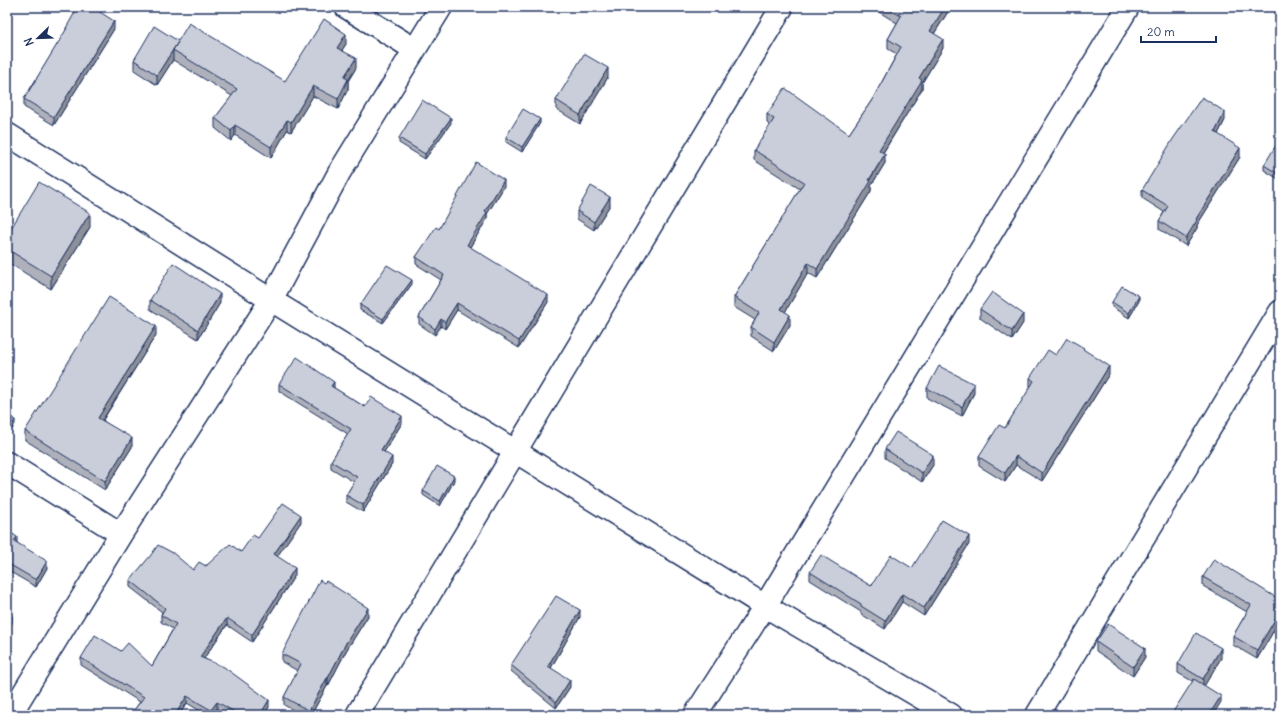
<svg xmlns="http://www.w3.org/2000/svg" width="1287" height="722" viewBox="0 0 1287 722" font-family="Delius,sans-serif">
<style>
.lines{fill:none;stroke-linecap:round;stroke-linejoin:round}
.minor-casing{stroke:#1b2f5e;stroke-width:25}
.minor{stroke:#fff;stroke-width:22}
.wall{fill:#aeb1bb;stroke:#1b2f5e}
.shaded-wall{fill:#8d9099;stroke:#1b2f5e}
.building{fill:#caceda;stroke:#1b2f5e}
</style>
<rect width="100%" height="100%" fill="#fff"/>
<filter id="ink" filterUnits="userSpaceOnUse"><feTurbulence type="fractalNoise" baseFrequency=".025" numOctaves="2"/><feDisplacementMap in="SourceGraphic" scale="8" xChannelSelector="R" yChannelSelector="G"/><feConvolveMatrix kernelMatrix="1 2 1 2 8 2 1 2 1" color-interpolation-filters="sRGB"/></filter>
<g filter="url(#ink)">
<g class="lines">
<defs>
<path id="minor" d="M 346,7 L 414,49
M 7,134 L 271,300 L 765,606 L 951,715
M 7,463 L 121,534
M 10,715 L 121,534 L 271,300 L 339,173 L 441,7
M 357,715 L 782,7
M 695,715 L 765,606 L 1128,7
M 1037,715 L 1280,312"/>
</defs>
<use href="#minor" class="minor-casing"/>
<use href="#minor" class="minor"/>
</g>
<path class="wall" d="M 879,7 L 951,7 L 934,34 L 943,48 L 922,83 L 922,89 L 883,153 L 885,163 L 871,186 L 871,191 L 817,278 L 808,273 L 785,312 L 790,325 L 774,351 L 751,336 L 751,327 L 755,320 L 734,307 L 734,297 L 800,189 L 754,160 L 754,150 L 770,125 L 767,123 L 767,114 L 849,134 L 872,100 L 897,54 L 888,49 L 888,39 L 897,23 L 879,12 Z
M 66,28 L 114,29 L 54,125 L 24,107 L 24,99 L 66,31 Z
M 178,41 L 285,81 L 346,44 L 342,50 L 356,68 L 348,81 L 348,89 L 338,109 L 313,96 L 291,132 L 287,130 L 271,158 L 235,135 L 231,141 L 215,128 L 215,118 L 232,96 L 173,60 L 157,85 L 134,70 L 134,60 Z
M 608,77 L 580,124 L 556,109 L 556,100 Z
M 1225,120 L 1218,134 L 1240,157 L 1197,225 L 1197,228 L 1186,246 L 1159,229 L 1159,221 L 1164,212 L 1142,198 L 1142,190 Z
M 451,123 L 425,159 L 399,143 L 399,138 Z
M 540,123 L 522,152 L 506,142 L 506,137 Z
M 1280,144 L 1280,180 L 1264,170 L 1264,165 Z
M 504,187 L 487,214 L 487,219 L 470,247 L 548,302 L 519,348 L 457,310 L 445,329 L 441,326 L 435,335 L 419,324 L 419,317 L 441,280 L 416,264 L 416,257 L 439,229 Z
M 610,205 L 594,230 L 577,219 L 577,211 Z
M 90,227 L 51,289 L 7,262 L 7,235 Z
M 412,284 L 383,323 L 360,310 L 360,305 Z
M 150,300 L 220,303 L 198,339 L 150,309 Z
M 1139,301 L 1129,318 L 1112,307 L 1112,302 Z
M 980,309 L 1023,323 L 1012,340 L 980,318 Z
M 156,335 L 103,420 L 132,447 L 105,490 L 25,440 L 25,431 Z
M 1084,350 L 1109,374 L 1042,481 L 1016,465 L 1005,482 L 979,466 L 979,457 L 1005,428 L 1031,387 L 1030,387 L 1030,378 L 1056,355 Z
M 279,384 L 334,388 L 365,407 L 402,423 L 384,452 L 392,464 L 363,512 L 346,502 L 346,495 L 354,482 L 331,468 L 331,461 L 348,434 L 279,391 Z
M 927,388 L 974,393 L 962,416 L 927,398 Z
M 885,449 L 933,465 L 922,482 L 885,458 Z
M 454,481 L 440,506 L 423,495 L 423,491 Z
M 301,522 L 277,556 L 295,575 L 252,642 L 227,625 L 204,658 L 269,707 L 264,715 L 228,715 L 217,709 L 213,715 L 207,715 L 187,703 L 179,715 L 130,715 L 140,702 L 81,665 L 81,658 L 121,651 L 152,666 L 173,629 L 161,622 L 161,615 L 162,612 L 130,587 L 130,580 L 193,570 L 241,552 L 258,538 Z
M 7,530 L 17,543 L 47,568 L 36,587 L 7,570 Z
M 969,544 L 924,616 L 902,602 L 885,629 L 861,614 L 861,612 L 810,580 L 810,572 L 871,586 Z
M 1203,577 L 1280,600 L 1280,620 L 1257,659 L 1233,645 L 1233,636 L 1247,612 L 1203,586 Z
M 368,616 L 346,651 L 328,686 L 327,686 L 311,715 L 302,715 L 284,705 L 284,697 L 298,671 L 282,662 L 282,654 Z
M 580,617 L 551,668 L 570,687 L 556,708 L 511,671 L 511,665 Z
M 1096,642 L 1145,657 L 1133,676 L 1096,651 Z
M 1221,658 L 1204,686 L 1221,702 L 1192,681 L 1178,673 L 1178,664 Z"/>
<path class="shaded-wall" d="M 945,7 L 951,7 L 930,40 L 930,31 Z
M 114,21 L 114,29 L 54,125 L 54,117 Z
M 346,34 L 346,44 L 337,58 L 337,48 Z
M 943,39 L 943,48 L 922,83 L 922,89 L 879,159 L 879,150 L 919,78 Z
M 178,42 L 173,50 L 173,60 L 157,85 L 157,75 Z
M 356,58 L 356,68 L 348,81 L 348,89 L 338,109 L 338,99 L 344,77 Z
M 608,68 L 608,77 L 580,124 L 580,115 Z
M 313,86 L 313,96 L 291,132 L 291,122 Z
M 1225,112 L 1225,120 L 1215,140 L 1215,132 Z
M 451,118 L 451,123 L 425,159 L 425,154 Z
M 540,119 L 540,123 L 522,152 L 522,147 Z
M 287,120 L 287,130 L 271,158 L 271,147 Z
M 235,125 L 235,135 L 231,141 L 231,131 Z
M 1240,148 L 1240,157 L 1197,225 L 1197,228 L 1186,246 L 1186,238 L 1196,219 Z
M 885,154 L 885,163 L 871,186 L 871,191 L 817,278 L 817,269 Z
M 504,180 L 504,187 L 487,214 L 487,219 L 467,252 L 467,245 L 485,211 Z
M 610,197 L 610,205 L 594,230 L 594,222 Z
M 90,213 L 90,227 L 51,289 L 51,276 Z
M 808,263 L 808,273 L 781,319 L 781,309 Z
M 412,280 L 412,284 L 383,323 L 383,319 Z
M 220,294 L 220,303 L 198,339 L 198,330 Z
M 548,295 L 548,302 L 519,348 L 519,341 Z
M 1139,296 L 1139,301 L 1129,318 L 1129,313 Z
M 457,303 L 457,310 L 445,329 L 445,322 Z
M 1023,314 L 1023,323 L 1012,340 L 1012,331 Z
M 790,315 L 790,325 L 774,351 L 774,342 Z
M 441,319 L 441,326 L 435,335 L 435,329 Z
M 156,326 L 156,335 L 98,427 L 98,418 Z
M 1109,366 L 1109,374 L 1042,481 L 1042,473 Z
M 334,382 L 334,389 L 331,386 Z
M 974,384 L 974,393 L 962,416 L 962,407 Z
M 402,416 L 402,423 L 381,457 L 381,450 Z
M 15,420 L 15,424 L 7,438 L 7,433 Z
M 132,438 L 132,447 L 105,490 L 105,481 Z
M 933,455 L 933,465 L 922,482 L 922,473 Z
M 1016,456 L 1016,465 L 1005,482 L 1005,473 Z
M 392,457 L 392,464 L 363,512 L 363,505 Z
M 454,476 L 454,481 L 440,506 L 440,501 Z
M 301,515 L 301,522 L 274,561 L 274,554 Z
M 969,536 L 969,544 L 924,616 L 924,608 Z
M 17,537 L 17,544 L 14,541 Z
M 47,561 L 47,568 L 36,587 L 36,580 Z
M 295,568 L 295,575 L 252,642 L 252,635 Z
M 902,594 L 902,602 L 885,629 L 885,621 Z
M 368,608 L 368,616 L 346,651 L 328,686 L 328,678 L 346,643 Z
M 580,610 L 580,617 L 548,673 L 548,666 Z
M 1280,611 L 1280,620 L 1257,659 L 1257,650 Z
M 12,616 L 12,623 L 7,632 L 7,626 Z
M 227,618 L 227,625 L 200,664 L 200,657 Z
M 1145,648 L 1145,657 L 1133,676 L 1133,667 Z
M 1221,648 L 1221,658 L 1203,688 L 1203,679 Z
M 327,678 L 327,686 L 311,715 L 309,715 L 309,711 Z
M 570,680 L 570,687 L 556,708 L 556,702 Z
M 187,696 L 187,703 L 179,715 L 175,715 Z
M 1221,696 L 1221,702 L 1213,715 L 1209,715 Z
M 269,700 L 269,707 L 264,715 L 260,715 Z
M 217,702 L 217,709 L 213,715 L 211,715 L 211,710 Z"/>
<path class="building" d="M 78,7 L 92,7 L 114,21 L 54,117 L 24,99 L 67,28 L 66,28 Z
M 886,7 L 945,7 L 930,31 L 943,39 L 919,78 L 922,80 L 879,150 L 885,154 L 869,180 L 871,181 L 817,269 L 808,263 L 781,309 L 790,315 L 774,342 L 751,327 L 759,313 L 734,297 L 804,182 L 754,150 L 774,119 L 767,114 L 785,88 L 849,134 L 872,100 L 901,47 L 888,39 L 901,16 Z
M 324,19 L 346,34 L 337,48 L 356,58 L 344,77 L 348,79 L 338,99 L 313,86 L 291,122 L 287,120 L 271,147 L 235,125 L 231,131 L 215,118 L 237,89 L 173,50 L 178,42 L 157,75 L 134,60 L 154,26 L 178,41 L 189,23 L 285,81 Z
M 584,54 L 608,68 L 580,115 L 556,100 Z
M 1202,97 L 1225,112 L 1215,132 L 1240,148 L 1196,219 L 1197,220 L 1186,238 L 1159,221 L 1168,206 L 1142,190 L 1173,139 Z
M 422,100 L 451,118 L 425,154 L 399,138 Z
M 523,109 L 540,119 L 522,147 L 506,137 Z
M 1278,142 L 1280,144 L 1280,175 L 1264,165 Z
M 476,162 L 504,180 L 485,211 L 487,213 L 467,245 L 548,295 L 519,341 L 457,303 L 445,322 L 441,319 L 435,329 L 419,317 L 444,275 L 416,257 L 436,227 L 439,229 Z
M 39,182 L 90,213 L 51,276 L 7,249 L 7,235 Z
M 591,186 L 610,197 L 594,222 L 577,211 Z
M 173,263 L 220,294 L 198,330 L 150,300 Z
M 387,265 L 412,280 L 383,319 L 360,305 Z
M 1122,286 L 1139,296 L 1129,313 L 1112,302 Z
M 992,292 L 1023,314 L 1012,331 L 980,309 Z
M 109,297 L 156,326 L 98,418 L 132,438 L 105,481 L 25,431 Z
M 1067,338 L 1084,348 L 1083,349 L 1109,366 L 1042,473 L 1016,456 L 1005,473 L 979,457 L 999,425 L 1005,428 L 1034,381 L 1030,378 L 1048,350 L 1056,355 Z
M 297,357 L 334,382 L 331,386 L 365,407 L 371,397 L 402,416 L 381,450 L 392,457 L 363,505 L 346,495 L 357,477 L 331,461 L 351,429 L 279,384 Z
M 939,366 L 974,384 L 962,407 L 927,388 Z
M 7,415 L 15,420 L 7,433 Z
M 896,432 L 933,455 L 922,473 L 885,449 Z
M 437,466 L 454,476 L 440,501 L 423,491 Z
M 283,503 L 301,515 L 274,554 L 295,568 L 252,635 L 227,618 L 200,657 L 224,667 L 269,700 L 260,715 L 240,715 L 217,702 L 211,710 L 187,696 L 175,715 L 130,715 L 144,697 L 81,658 L 95,635 L 121,651 L 128,643 L 152,666 L 176,624 L 161,615 L 165,608 L 130,580 L 151,555 L 158,545 L 173,553 L 193,570 L 199,562 L 206,566 L 230,544 L 241,552 L 253,535 L 258,538 Z
M 942,520 L 969,536 L 924,608 L 902,594 L 885,621 L 861,606 L 861,604 L 810,572 L 821,555 L 871,586 L 891,555 L 912,568 Z
M 7,530 L 17,537 L 14,541 L 47,561 L 36,580 L 7,563 Z
M 1214,559 L 1280,600 L 1280,611 L 1257,650 L 1233,636 L 1251,605 L 1203,577 Z
M 320,580 L 324,583 L 326,581 L 368,608 L 346,643 L 328,678 L 327,678 L 309,711 L 284,697 L 301,664 L 282,654 Z
M 556,596 L 580,610 L 548,666 L 570,680 L 556,702 L 511,665 Z
M 7,613 L 12,616 L 7,626 Z
M 1108,624 L 1145,648 L 1133,667 L 1096,642 Z
M 1196,633 L 1221,648 L 1203,679 L 1178,664 Z
M 1194,679 L 1221,696 L 1209,715 L 1171,715 Z
M 629,712 L 633,715 L 627,715 Z"/>
</g>
<rect width="1287" height="722" fill="none" stroke="#fff" stroke-width="24"/>
<rect x="12" y="12" width="1263" height="698" fill="none" stroke="#1b2f5e" stroke-width="1.5" filter="url(#ink)"/>
<g transform="translate(38 38) rotate(247)" stroke="#ffffff" stroke-width="3" paint-order="stroke">
<path d="M0-3L7 15L0 10L-7 15Z" fill="#1b2f5e"/>
<text y="-6" font-size="11" font-weight="bold" text-anchor="middle" fill="#1b2f5e">N</text>
</g>
<path d="M1141 36v6h75v-6" fill="none" stroke="#1b2f5e" stroke-width="2"/>
<text x="1147" y="36" font-size="12" fill="#1b2f5e" stroke="#ffffff" stroke-width="3" paint-order="stroke">20 m</text>
</svg>
